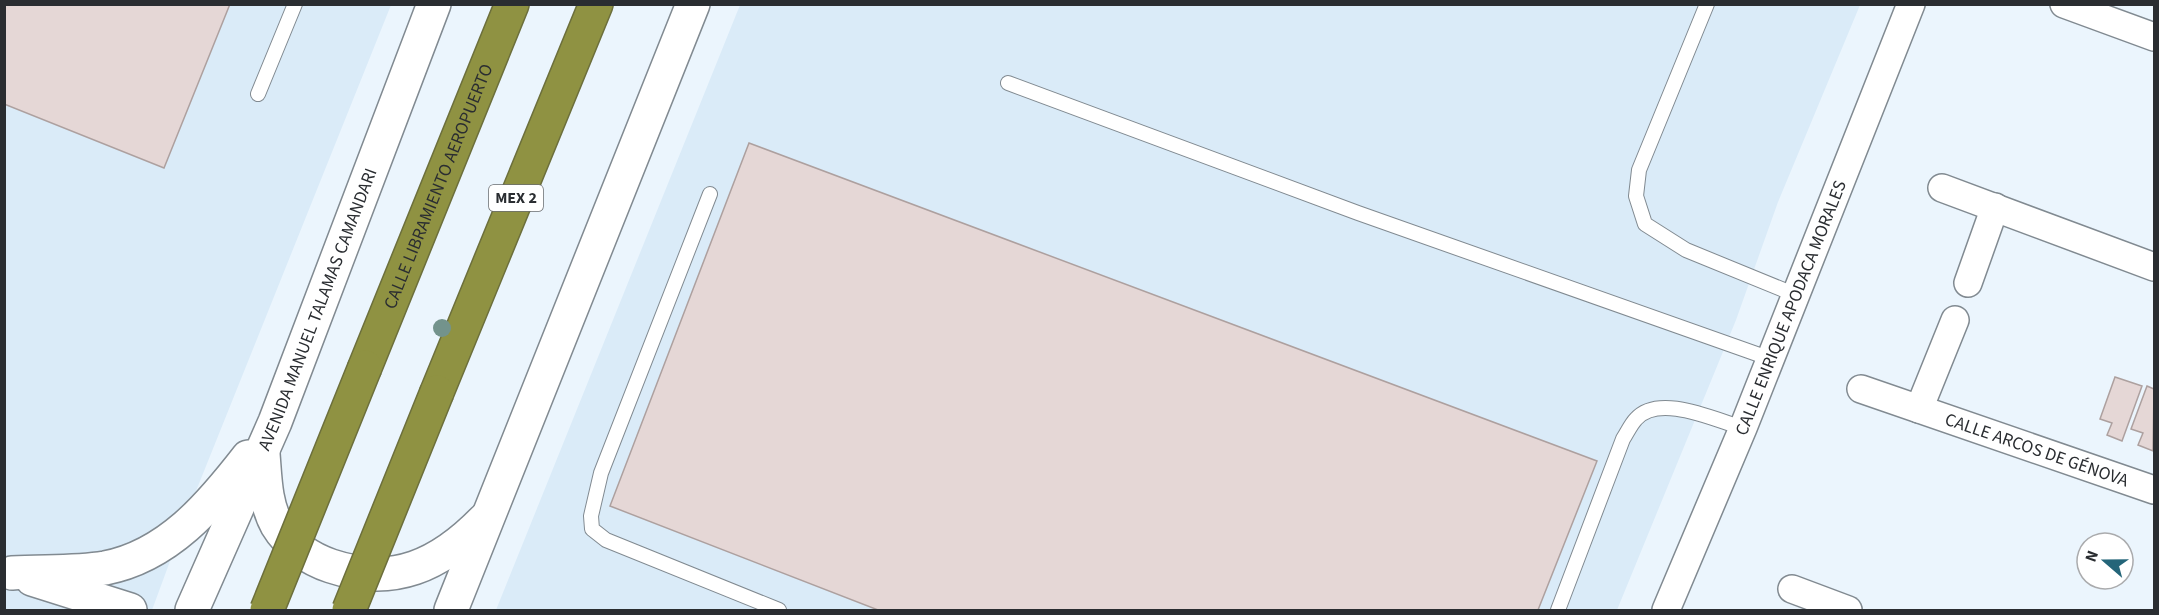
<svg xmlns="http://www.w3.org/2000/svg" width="2159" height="615" viewBox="0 0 2159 615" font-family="'Source Sans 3',sans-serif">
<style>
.built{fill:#daebf8}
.building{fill:#e5d7d6;stroke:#ada09f;stroke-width:1.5}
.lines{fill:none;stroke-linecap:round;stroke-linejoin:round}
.lane-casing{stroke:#818a91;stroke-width:16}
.street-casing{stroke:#818a91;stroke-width:30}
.secondary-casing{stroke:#818a91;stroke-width:36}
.highway-casing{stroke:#6c6f3c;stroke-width:36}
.lane{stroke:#fff;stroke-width:14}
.street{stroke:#fff;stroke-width:27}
.secondary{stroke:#fff;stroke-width:33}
.highway{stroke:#8f9242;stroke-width:33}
.highway-bridge-casing{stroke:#6c6f3c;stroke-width:36;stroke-linecap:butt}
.highway-bridge{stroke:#8f9242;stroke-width:33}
.tree{fill:#73938c}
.labels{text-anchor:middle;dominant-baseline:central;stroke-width:4.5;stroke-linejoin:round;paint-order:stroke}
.shield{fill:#fff;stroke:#6a6c6f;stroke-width:1.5}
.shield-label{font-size:16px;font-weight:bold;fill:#2a2d31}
.street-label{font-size:18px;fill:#2a2d31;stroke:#fff}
</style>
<rect width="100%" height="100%" fill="#ebf5fd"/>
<path class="built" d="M 4,5 L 391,5 L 194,496 L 152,610 L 5,610 Z
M 740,5 L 1860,5 L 1778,202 L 1736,320 L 1617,610 L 496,610 Z"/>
<path class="building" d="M 4,4 L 230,4 L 164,168 L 4,104 Z
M 749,143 L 1597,461 L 1538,610 L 878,610 L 610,506 Z
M 2115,377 L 2142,386 L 2122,441 L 2107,435 L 2112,423 L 2100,419 Z
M 2147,386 L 2154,389 L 2153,451 L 2138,445 L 2143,433 L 2131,429 Z"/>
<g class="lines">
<defs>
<path id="lane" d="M 1707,4 L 1639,170 L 1636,196 L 1645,224 L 1686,250 L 1796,295
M 1008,83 L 1358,213 L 1771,359
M 258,94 L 295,4
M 710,194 L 601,473 L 591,516 L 592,529 L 606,540 L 779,610
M 1558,610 L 1623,439 C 1627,433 1631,424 1636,419 C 1659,393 1715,420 1743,428"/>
<g id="street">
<path d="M 2064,4 L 2154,37"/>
<path d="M 1942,188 L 2154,267"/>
<path d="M 1968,283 L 1995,207"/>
<path id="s1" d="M 1861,389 L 2154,490"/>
<path d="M 1919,409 L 1955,320"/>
<path d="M 1792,589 L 1848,610"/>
<path id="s2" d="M 1666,610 L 1743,428 L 1911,4"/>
</g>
<g id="secondary">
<path d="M 263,454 C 265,478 265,504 277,525 C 289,545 310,559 331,566 C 394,587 440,565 484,520"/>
<path d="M 12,573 C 42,571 75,573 105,568 C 168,556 210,506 248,457"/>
<path d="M 32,579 L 130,610"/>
<path id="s3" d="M 192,610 L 275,422 L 434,4"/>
<path d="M 451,610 L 693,4"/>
</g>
<g id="highway">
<path id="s4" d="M 365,367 L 512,4"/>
<path d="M 437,392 L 596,4"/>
</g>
</defs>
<use href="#lane" class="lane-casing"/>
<use href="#street" class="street-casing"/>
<use href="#secondary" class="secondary-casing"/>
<use href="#highway" class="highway-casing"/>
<use href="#lane" class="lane"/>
<use href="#street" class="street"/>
<use href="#secondary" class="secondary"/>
<use href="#highway" class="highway"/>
<defs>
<path id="highway-bridge" d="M 267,610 L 365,367
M 349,610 L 437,392"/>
</defs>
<use href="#highway-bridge" class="highway-bridge-casing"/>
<use href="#highway-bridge" class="highway-bridge"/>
</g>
<circle class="tree" cx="442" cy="328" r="9"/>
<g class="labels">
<rect class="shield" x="489" y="185" width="54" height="26" rx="4.5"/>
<g class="shield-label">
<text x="516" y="198">MEX 2</text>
</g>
<g class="street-label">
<text stroke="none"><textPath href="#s4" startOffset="195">CALLE LIBRAMIENTO AEROPUERTO</textPath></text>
<text stroke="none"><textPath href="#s2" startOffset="327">CALLE ENRIQUE APODACA MORALES</textPath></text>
<text stroke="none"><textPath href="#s3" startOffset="326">AVENIDA MANUEL TALAMAS CAMANDARI</textPath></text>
<text stroke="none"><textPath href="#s1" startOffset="186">CALLE ARCOS DE GÉNOVA</textPath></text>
</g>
</g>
<rect width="2159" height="615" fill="none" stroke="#2a2d31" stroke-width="12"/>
<g transform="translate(2105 561) rotate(290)"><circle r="28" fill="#ffffff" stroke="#aaabad" stroke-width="1.5"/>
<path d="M0-4.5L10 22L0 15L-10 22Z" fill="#246579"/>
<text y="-9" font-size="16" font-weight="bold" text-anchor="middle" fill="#2a2d31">N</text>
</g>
</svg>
